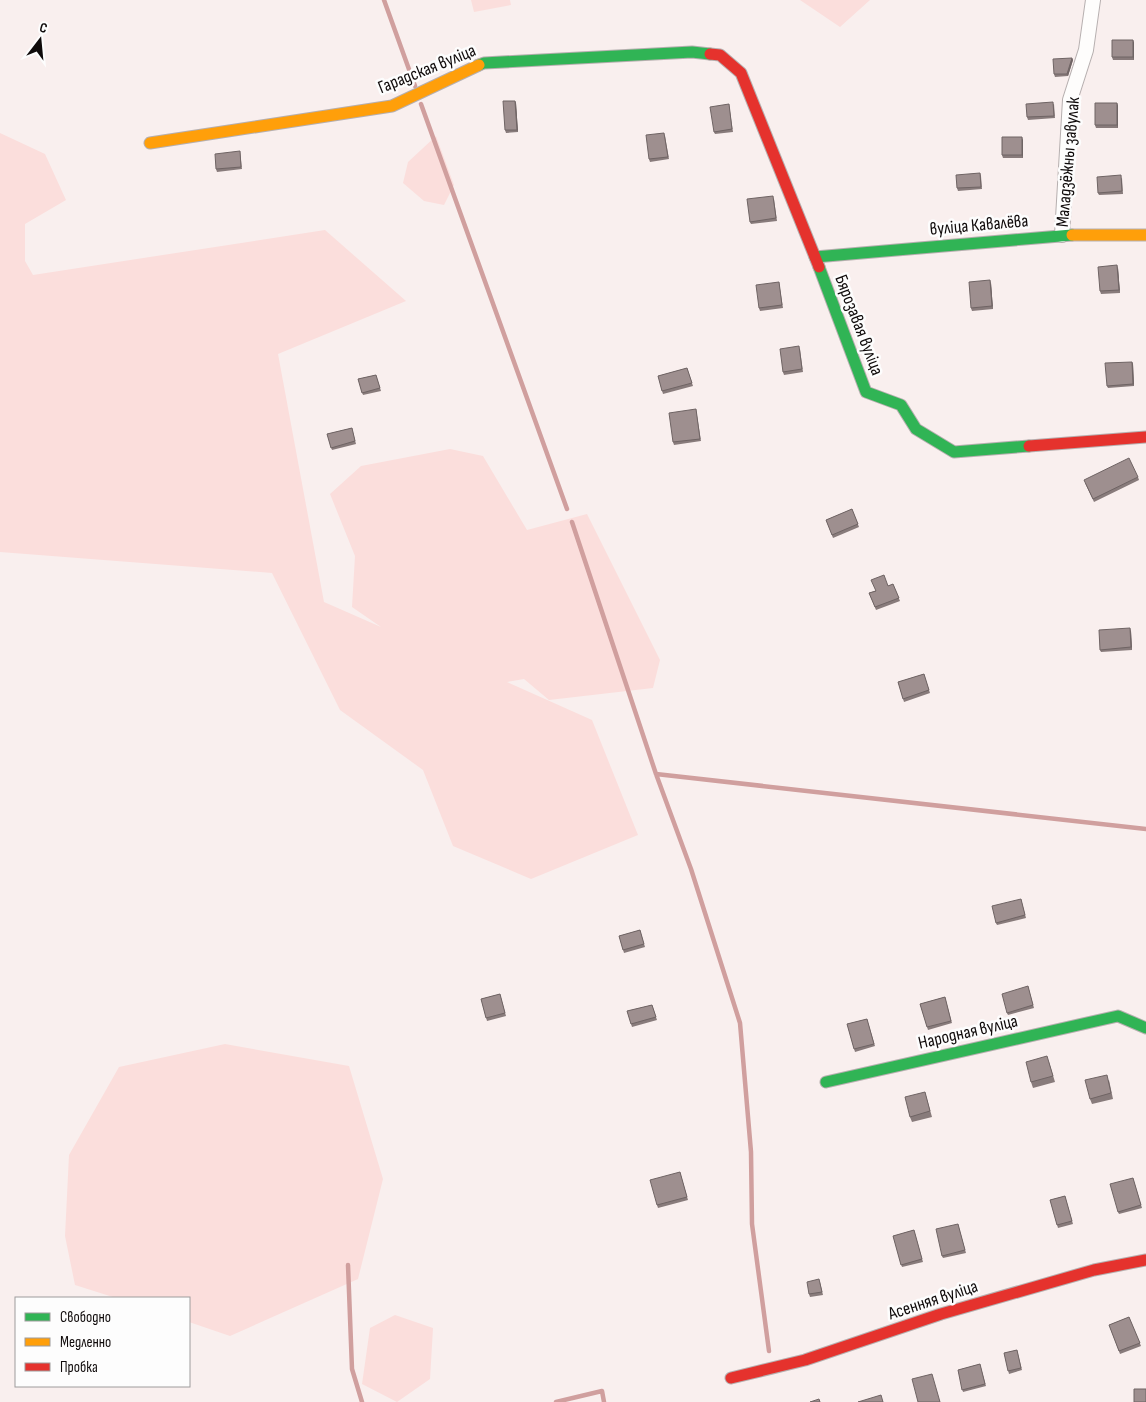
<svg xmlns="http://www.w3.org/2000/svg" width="1146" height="1402" viewBox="0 0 1146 1402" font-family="'Sofia Sans Condensed',sans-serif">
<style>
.green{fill:#fbdedc}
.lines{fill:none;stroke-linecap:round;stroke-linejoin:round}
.stream{stroke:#d09f9e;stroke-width:4.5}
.street-casing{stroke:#b6afaf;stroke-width:16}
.fast-casing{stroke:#b6afaf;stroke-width:13}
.slow-casing{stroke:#b6afaf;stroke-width:13}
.jam-casing{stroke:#b6afaf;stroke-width:13}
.street{stroke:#fefdfc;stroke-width:14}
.fast{stroke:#30b455;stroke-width:11}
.slow{stroke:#ff9f0a;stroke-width:11}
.jam{stroke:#e5322d;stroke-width:11}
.wall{fill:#887b7b}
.shaded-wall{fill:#6f6464}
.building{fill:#9e8f8f;stroke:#6f6464}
.labels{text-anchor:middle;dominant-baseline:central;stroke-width:5;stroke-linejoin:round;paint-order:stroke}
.street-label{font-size:18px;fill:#0f0a0a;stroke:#fdfdfd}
</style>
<rect width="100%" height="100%" fill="#f9efee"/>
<path class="green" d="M 471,0 L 510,0 L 511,5 L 474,12 Z
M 800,0 L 870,0 L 840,27 Z
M 0,133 L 45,154 L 66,200 L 25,224 L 25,261 L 33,275 L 325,230 L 406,301 L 278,354 L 324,602 L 381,627 L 352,607 L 355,556 L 330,494 L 361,466 L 450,449 L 483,456 L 527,530 L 587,514 L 660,660 L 653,688 L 549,700 L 524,679 L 507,682 L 592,720 L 638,835 L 531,879 L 453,846 L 423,770 L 340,710 L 272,573 L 0,552 Z
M 436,136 L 454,185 L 444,205 L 424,201 L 403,183 L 408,162 Z
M 225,1044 L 349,1066 L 383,1179 L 358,1279 L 230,1336 L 189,1322 L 189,1298 L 116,1298 L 75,1285 L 65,1236 L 69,1155 L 119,1067 Z
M 395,1315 L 433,1328 L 430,1379 L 397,1402 L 362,1384 L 370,1328 Z"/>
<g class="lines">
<path class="stream" d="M 384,0 L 415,86
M 421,104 L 567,509
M 572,522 L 656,774 L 691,869 L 740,1023 L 751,1152 L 752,1224 L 769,1351
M 656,774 L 1146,829
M 348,1265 L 352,1369 L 362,1402
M 556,1402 L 602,1391 L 604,1402"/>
<defs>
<path id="street" d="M 1062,235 L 1070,100 L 1086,50 L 1093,0"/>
<path id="fast" d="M 479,65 L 484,63 L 692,52 L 710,54
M 815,257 L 1072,235
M 819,267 L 866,392 L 901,405 L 916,429 L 954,452 L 1029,446
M 826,1082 L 1118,1016 L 1146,1028"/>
<path id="slow" d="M 150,143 L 392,106 L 479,65
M 1072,235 L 1146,235"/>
<path id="jam" d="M 710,54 L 720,55 L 741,73 L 819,267
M 1029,446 L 1146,437
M 731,1378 L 805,1360 L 941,1314 L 1094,1270 L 1146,1260"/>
</defs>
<use href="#street" class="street-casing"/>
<use href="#fast" class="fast-casing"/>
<use href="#slow" class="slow-casing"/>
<use href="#jam" class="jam-casing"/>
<use href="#street" class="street"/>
<use href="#fast" class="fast"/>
<use href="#slow" class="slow"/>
<use href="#jam" class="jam"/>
</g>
<path class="wall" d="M 1133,40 L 1134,43 L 1134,60 L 1113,60 L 1112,57 Z
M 1072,58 L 1073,60 L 1068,76 L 1055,77 L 1054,74 Z
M 515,101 L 516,103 L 518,132 L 506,133 L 505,130 Z
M 1117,103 L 1118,106 L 1118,128 L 1096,128 L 1095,125 Z
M 729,104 L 733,132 L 715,134 L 714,132 Z
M 1054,104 L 1055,118 L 1028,120 L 1027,117 Z
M 665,136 L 669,159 L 650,162 L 649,159 Z
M 1023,140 L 1023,158 L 1003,158 L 1002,155 Z
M 240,151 L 242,169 L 217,172 L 216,169 Z
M 980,173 L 981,176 L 982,189 L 958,191 L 957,188 Z
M 1122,178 L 1123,194 L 1099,195 L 1098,193 Z
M 774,199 L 777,221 L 751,224 L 750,222 Z
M 1118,268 L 1120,293 L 1101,294 L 1100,291 Z
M 779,282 L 783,308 L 760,311 L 759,308 Z
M 991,283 L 993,309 L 972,311 L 971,308 Z
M 800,349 L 803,372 L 784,375 L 783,372 Z
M 1132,362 L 1133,364 L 1134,386 L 1108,388 L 1107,386 Z
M 687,368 L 693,386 L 663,394 L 658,376 Z
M 376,375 L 381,391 L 363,395 L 358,379 Z
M 696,409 L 701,441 L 674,445 L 673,442 Z
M 352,428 L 356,444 L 332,450 L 327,434 Z
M 1138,477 L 1139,480 L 1094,502 L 1085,483 Z
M 852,509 L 859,527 L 833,538 L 826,520 Z
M 893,584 L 900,601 L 876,610 L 869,593 Z
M 1131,631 L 1132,650 L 1101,652 L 1100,650 Z
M 924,674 L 930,693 L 904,702 L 898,682 Z
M 1021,899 L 1026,918 L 997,925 L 996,923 Z
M 640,930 L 645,947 L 624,953 L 619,936 Z
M 1028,986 L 1034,1008 L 1008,1015 L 1007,1013 Z
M 500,994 L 506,1016 L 487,1021 L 481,999 Z
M 945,997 L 952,1023 L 928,1030 L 920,1004 Z
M 652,1005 L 657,1020 L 632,1027 L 627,1011 Z
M 867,1019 L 875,1046 L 855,1052 L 847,1024 Z
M 1049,1062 L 1055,1082 L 1033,1088 L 1031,1082 Z
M 1109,1080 L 1113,1099 L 1092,1104 L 1090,1099 Z
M 925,1092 L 932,1117 L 912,1122 L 910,1117 Z
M 680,1172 L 688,1200 L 658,1208 L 657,1205 Z
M 1133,1178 L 1142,1208 L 1119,1214 L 1118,1212 Z
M 1065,1196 L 1073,1224 L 1058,1228 L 1050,1200 Z
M 958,1224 L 966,1253 L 943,1258 L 942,1256 Z
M 914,1230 L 923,1262 L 902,1267 L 893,1236 Z
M 820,1282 L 823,1295 L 810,1297 L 809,1294 Z
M 1129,1317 L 1141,1346 L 1120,1354 L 1109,1325 Z
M 1017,1350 L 1022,1370 L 1009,1374 L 1004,1353 Z
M 980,1364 L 986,1386 L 963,1392 L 958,1370 Z"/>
<path class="shaded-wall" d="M 1133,40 L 1134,43 L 1134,60 L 1133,57 Z
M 1072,58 L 1073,60 L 1068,76 L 1067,74 Z
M 515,101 L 516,103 L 518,132 L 517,130 Z
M 1117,103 L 1118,106 L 1118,128 L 1117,125 Z
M 1022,137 L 1023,140 L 1023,158 L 1022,155 Z
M 1117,265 L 1118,268 L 1120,293 L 1119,290 Z
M 990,280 L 991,283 L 993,309 L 992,306 Z
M 1132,362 L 1133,364 L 1134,386 L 1133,384 Z
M 1130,628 L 1131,631 L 1132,650 L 1131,647 Z"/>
<path class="building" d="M 1112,40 L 1133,40 L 1133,57 L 1112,57 Z
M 1072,58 L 1067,74 L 1054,74 L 1053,59 Z
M 503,101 L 515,101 L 517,130 L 505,130 Z
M 1053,102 L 1054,116 L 1027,117 L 1026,104 Z
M 1095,103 L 1117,103 L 1117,125 L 1095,125 Z
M 729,104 L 732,129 L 714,132 L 710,107 Z
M 664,133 L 668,157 L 649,159 L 646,135 Z
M 1002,137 L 1022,137 L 1022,155 L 1002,155 Z
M 240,151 L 241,167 L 216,169 L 215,154 Z
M 980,173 L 981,187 L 957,188 L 956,175 Z
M 1121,175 L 1122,191 L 1098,193 L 1097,177 Z
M 773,196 L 776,218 L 750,222 L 747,199 Z
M 1117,265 L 1119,290 L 1100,291 L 1098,267 Z
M 990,280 L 992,306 L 971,308 L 969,282 Z
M 779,282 L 782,305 L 759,308 L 756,285 Z
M 799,346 L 802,369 L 783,372 L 780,349 Z
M 1132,362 L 1133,384 L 1107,386 L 1105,363 Z
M 687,368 L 692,383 L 662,391 L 658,376 Z
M 376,375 L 380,388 L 362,393 L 358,379 Z
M 696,409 L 700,439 L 673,442 L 669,413 Z
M 352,428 L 355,441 L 331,448 L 327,434 Z
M 1129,458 L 1138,477 L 1093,499 L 1084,480 Z
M 852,509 L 858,524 L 832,535 L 826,520 Z
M 884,575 L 888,586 L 893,584 L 899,598 L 875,607 L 869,593 L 876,591 L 871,580 Z
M 1130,628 L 1131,647 L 1100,650 L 1099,630 Z
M 924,674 L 929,690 L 903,699 L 898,682 Z
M 1021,899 L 1025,915 L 996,923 L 992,906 Z
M 640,930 L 644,944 L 623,950 L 619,936 Z
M 1028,986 L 1033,1005 L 1007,1013 L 1002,994 Z
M 500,994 L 505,1013 L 486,1018 L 481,999 Z
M 945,997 L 951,1021 L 927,1027 L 920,1004 Z
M 652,1005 L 656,1017 L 631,1024 L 627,1011 Z
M 867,1019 L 874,1044 L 854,1049 L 847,1024 Z
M 1047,1056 L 1053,1076 L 1031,1082 L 1026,1062 Z
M 1107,1075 L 1111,1093 L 1090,1099 L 1085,1080 Z
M 925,1092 L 930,1111 L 910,1117 L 905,1097 Z
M 680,1172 L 687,1197 L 657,1205 L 650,1180 Z
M 1133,1178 L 1141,1205 L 1118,1212 L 1110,1184 Z
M 1065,1196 L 1072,1221 L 1057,1225 L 1050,1200 Z
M 958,1224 L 965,1250 L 942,1256 L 936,1229 Z
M 914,1230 L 922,1259 L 901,1265 L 893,1236 Z
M 819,1279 L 822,1292 L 809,1294 L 807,1282 Z
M 1129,1317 L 1140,1343 L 1119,1351 L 1109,1325 Z
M 1017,1350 L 1021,1368 L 1008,1371 L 1004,1353 Z
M 980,1364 L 985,1384 L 962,1390 L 958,1370 Z
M 932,1374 L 940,1402 L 918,1402 L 912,1379 Z
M 1134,1389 L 1146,1389 L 1146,1402 L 1134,1402 Z
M 881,1395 L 883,1402 L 858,1402 Z
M 819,1399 L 820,1402 L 810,1402 Z"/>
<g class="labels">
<g class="street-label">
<text transform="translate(427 69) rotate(-22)">Гарадская вуліца</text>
<text transform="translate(1068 162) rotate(-85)">Маладзёжны завулак</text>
<text transform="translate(979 225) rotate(-5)">вуліца Кавалёва</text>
<text transform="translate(859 325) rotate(69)">Бярозавая вуліца</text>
<text transform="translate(968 1032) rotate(-13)">Народная вуліца</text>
<text transform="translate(933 1300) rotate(-18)">Асенняя вуліца</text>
</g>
</g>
<rect x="15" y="1297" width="175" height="90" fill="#fdfdfd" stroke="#9e9c9c"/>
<rect x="25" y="1313" width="25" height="8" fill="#30b455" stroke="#9e9c9c"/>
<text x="60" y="1322" font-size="15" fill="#0f0a0a">Свободно</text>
<rect x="25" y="1338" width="25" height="8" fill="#ff9f0a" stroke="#9e9c9c"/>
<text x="60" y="1347" font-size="15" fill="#0f0a0a">Медленно</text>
<rect x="25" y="1363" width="25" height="8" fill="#e5322d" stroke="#9e9c9c"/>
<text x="60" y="1372" font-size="15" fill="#0f0a0a">Пробка</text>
<g transform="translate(40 40) rotate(16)" stroke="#fdfdfd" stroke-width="4" paint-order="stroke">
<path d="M0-4L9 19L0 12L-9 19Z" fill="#0f0a0a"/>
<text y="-8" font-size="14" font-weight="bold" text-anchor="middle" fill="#0f0a0a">С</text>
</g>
</svg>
